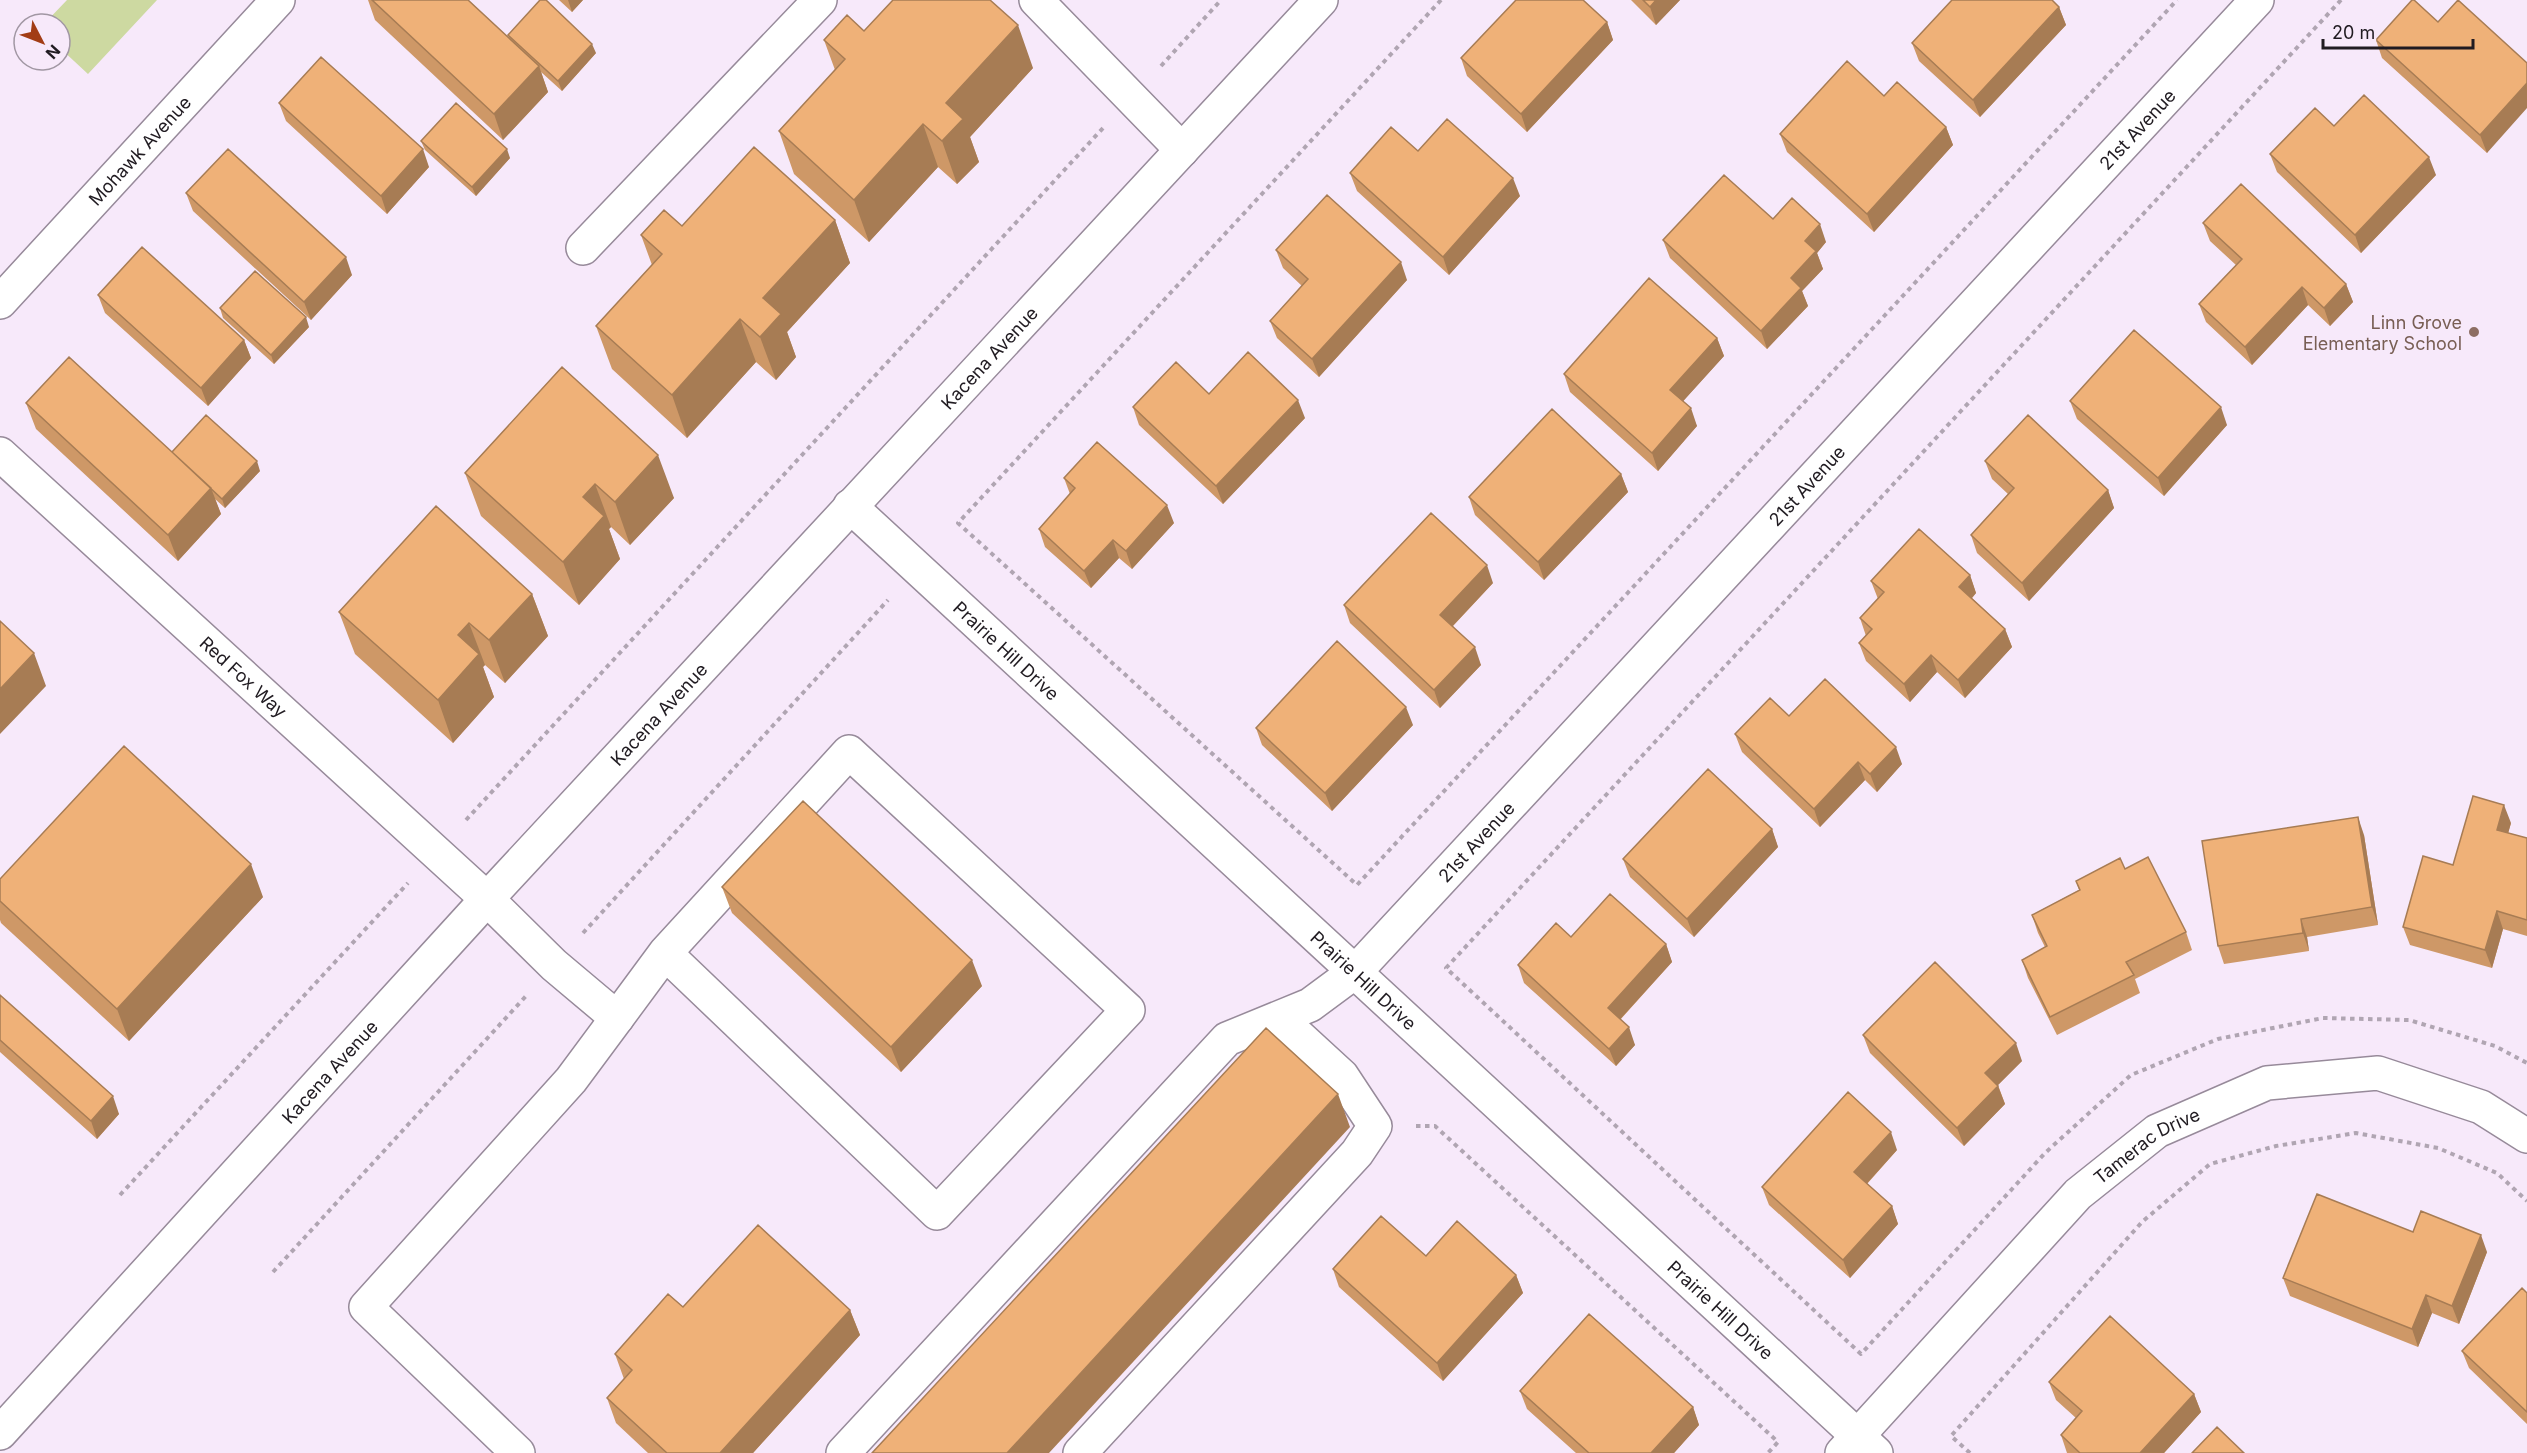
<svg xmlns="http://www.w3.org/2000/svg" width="2527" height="1453" viewBox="0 0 2527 1453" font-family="Inter,sans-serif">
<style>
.grass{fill:#cdd9a1}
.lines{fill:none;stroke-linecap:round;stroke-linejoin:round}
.minor-casing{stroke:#978a9a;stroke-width:36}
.path{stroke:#b0a5b2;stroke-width:4;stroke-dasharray:4.5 4.5;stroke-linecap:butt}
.minor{stroke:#fff;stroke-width:33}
.wall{fill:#ce9867}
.shaded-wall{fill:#a77c54}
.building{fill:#efb178;stroke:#a77c54;stroke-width:1.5}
.education-dot{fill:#8d6e63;stroke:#f7e9fa;stroke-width:2}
.labels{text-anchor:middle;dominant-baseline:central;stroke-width:4.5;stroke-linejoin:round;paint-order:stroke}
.street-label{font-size:18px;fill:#201b21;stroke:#f7e9fa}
.education-label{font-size:18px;fill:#785e54;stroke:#f7e9fa;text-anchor:end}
</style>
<rect width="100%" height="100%" fill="#f7e9fa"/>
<path class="grass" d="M 67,0 L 157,0 L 88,74 L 60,48 L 60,24 L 44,24 Z"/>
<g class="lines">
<defs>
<g id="minor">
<path d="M 1036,0 L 1182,150"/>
<path d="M 583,248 L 820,0"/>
<path id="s1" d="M 0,302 L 278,0"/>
<path id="s2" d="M 0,454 L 487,899 L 554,965 L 617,1018 L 665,953 L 937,1213 L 1128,1010 L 849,752 L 665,953"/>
<path id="s3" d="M 850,506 L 1876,1453"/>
<path id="s4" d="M 0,1433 L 487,899 L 1321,0"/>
<path d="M 518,1453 L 366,1307 L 571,1080 L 617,1018"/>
<path id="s5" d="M 843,1453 L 1227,1039 L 1310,1005 L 1356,971 L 2257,0"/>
<path d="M 1080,1453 L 1357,1153 L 1375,1126 L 1342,1076 L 1280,1019"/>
<path id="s6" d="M 1842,1453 L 2078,1194 L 2157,1131 L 2267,1083 L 2378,1073 L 2481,1107 L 2527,1136"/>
</g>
</defs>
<use href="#minor" class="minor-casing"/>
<path class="path" d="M 1441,0 L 958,523 L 1357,885 L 2177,0
M 2341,0 L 1446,968 L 1861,1354 L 2045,1153 L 2131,1075 L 2218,1039 L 2323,1018 L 2409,1020 L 2495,1046 L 2527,1063
M 1161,66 L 1221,0
M 466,820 L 1103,128
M 583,933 L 888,600
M 1416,1126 L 1435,1126 L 1778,1442 L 1768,1453
M 120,1195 L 408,883
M 273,1272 L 526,996
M 1970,1453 L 1951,1436 L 2142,1222 L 2210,1164 L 2276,1146 L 2356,1133 L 2438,1148 L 2497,1173 L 2527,1201"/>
<use href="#minor" class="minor"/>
</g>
<path class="wall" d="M 368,0 L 468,0 L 509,38 L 508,35 L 596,53 L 562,91 L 541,72 L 548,92 L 503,140 L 375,20 Z
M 559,0 L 583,0 L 572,12 Z
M 1631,0 L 1680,0 L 1656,25 Z
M 2059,7 L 2066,25 L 1980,117 L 1919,61 L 1912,43 Z
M 1607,22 L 1613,40 L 1527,132 L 1467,76 L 1461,58 Z
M 2438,22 L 2527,63 L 2487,153 L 2382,58 L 2376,40 Z
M 864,31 L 1033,68 L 970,137 L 979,162 L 957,184 L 938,167 L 869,242 L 794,174 L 779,131 L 835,70 L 824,40 Z
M 1884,96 L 1946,127 L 1953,145 L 1874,232 L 1787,152 L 1780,134 Z
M 279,103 L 429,167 L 387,214 L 286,121 Z
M 2334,126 L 2436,175 L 2361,253 L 2277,172 L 2270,154 Z
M 421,141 L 510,158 L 476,196 L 425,150 Z
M 1418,151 L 1520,196 L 1449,275 L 1357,191 L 1350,173 Z
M 186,193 L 352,275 L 311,320 L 193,211 Z
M 1773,219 L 1826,242 L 1817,253 L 1823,269 L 1802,291 L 1808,306 L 1767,349 L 1670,258 L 1663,240 Z
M 835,220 L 850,263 L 787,332 L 796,357 L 776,380 L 756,362 L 687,438 L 612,369 L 596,326 L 652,265 L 641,235 L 682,226 Z
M 2203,223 L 2346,284 L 2353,302 L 2330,326 L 2308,305 L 2252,365 L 2206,322 L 2199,304 L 2236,265 L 2210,241 Z
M 1276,250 L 1407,280 L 1319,377 L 1277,338 L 1270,321 L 1302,286 L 1283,268 Z
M 98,295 L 244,340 L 251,358 L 208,406 L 105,313 Z
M 220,308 L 309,327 L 274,364 L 223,318 Z
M 1717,338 L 1724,356 L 1683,401 L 1697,426 L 1658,471 L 1570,392 L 1564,374 Z
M 562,367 L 674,498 L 630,545 L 611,527 L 609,529 L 620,559 L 579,605 L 481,516 L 465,473 Z
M 1209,394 L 1305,418 L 1223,504 L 1139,425 L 1133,407 Z
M 2070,401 L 2227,425 L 2164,496 L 2077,419 Z
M 26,403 L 172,452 L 260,471 L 225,508 L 215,499 L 221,514 L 178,561 L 36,429 Z
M 1985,461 L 2108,490 L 2114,508 L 2029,601 L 1977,553 L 1971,535 L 2008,494 L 1992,479 Z
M 1621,474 L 1628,492 L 1544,580 L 1475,515 L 1469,497 Z
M 1064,478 L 1174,523 L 1132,569 L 1119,558 L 1091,588 L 1045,547 L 1039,529 L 1070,494 Z
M 1970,575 L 1976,593 L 1972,598 L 2005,629 L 2012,647 L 1965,698 L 1937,672 L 1910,702 L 1866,661 L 1859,643 L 1866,636 L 1860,618 L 1878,599 L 1871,581 Z
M 1493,583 L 1453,626 L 1481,665 L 1440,708 L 1350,623 L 1344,605 Z
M 532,594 L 548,636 L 505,683 L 485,665 L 483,667 L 494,697 L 453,743 L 355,654 L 339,612 Z
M 1789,716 L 1902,764 L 1877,792 L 1865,780 L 1820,827 L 1742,752 L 1735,734 Z
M 1413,725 L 1332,811 L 1262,745 L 1256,728 Z
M 2511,823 L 2508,833 L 2527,838 L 2527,936 L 2503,929 L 2492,968 L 2410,945 L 2403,927 L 2453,865 Z
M 1772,829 L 1778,847 L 1694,937 L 1630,877 L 1623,859 Z
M 2364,835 L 2378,925 L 2307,937 L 2309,951 L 2224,964 L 2218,946 Z
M 2125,869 L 2186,932 L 2192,950 L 2135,979 L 2140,993 L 2057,1035 L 2028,978 L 2022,960 L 2045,947 L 2038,933 L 2032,915 L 2079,890 L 2076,881 Z
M 0,879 L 263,897 L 129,1041 L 1,923 L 0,920 Z
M 722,887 L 982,986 L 901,1072 L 732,913 Z
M 1571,937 L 1666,944 L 1672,962 L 1620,1020 L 1635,1045 L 1616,1066 L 1524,983 L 1518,965 Z
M 0,995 L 119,1114 L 97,1139 L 0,1052 Z
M 1863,1035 L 2022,1061 L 1998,1085 L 2005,1104 L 1964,1146 L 1870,1053 Z
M 1897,1150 L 1867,1184 L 1892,1206 L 1898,1224 L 1850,1278 L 1769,1205 L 1762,1187 Z
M 2413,1232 L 2487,1252 L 2459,1324 L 2432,1313 L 2418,1347 L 2290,1296 L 2283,1278 Z
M 1333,1269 L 1516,1275 L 1523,1293 L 1443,1381 L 1339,1287 Z
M 2527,1293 L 2527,1424 L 2469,1368 L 2462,1351 Z
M 683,1307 L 850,1310 L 860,1335 L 753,1453 L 648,1453 L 616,1423 L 607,1398 L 624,1379 L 615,1354 Z
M 2049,1382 L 2194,1394 L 2201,1412 L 2164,1453 L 2067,1453 L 2061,1435 L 2076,1418 L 2056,1400 Z
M 1520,1391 L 1693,1407 L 1699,1425 L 1674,1453 L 1576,1453 L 1527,1409 Z"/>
<path class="shaded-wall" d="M 568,0 L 583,0 L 572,12 Z
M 1656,0 L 1680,0 L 1656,25 L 1650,7 Z
M 2059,7 L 2066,25 L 1980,117 L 1973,100 Z
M 1607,22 L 1613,40 L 1527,132 L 1521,114 Z
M 1018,25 L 1033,68 L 970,137 L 979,162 L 957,184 L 942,141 L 946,103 Z
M 592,44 L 596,53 L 562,91 L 558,81 Z
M 539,66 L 548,92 L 503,140 L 494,114 Z
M 2527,83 L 2527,108 L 2487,153 L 2480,135 Z
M 923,124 L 938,167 L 869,242 L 854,200 Z
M 1946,127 L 1953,145 L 1874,232 L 1867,214 Z
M 423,149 L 429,167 L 387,214 L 381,196 Z
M 507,149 L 510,158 L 476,196 L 472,187 Z
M 2429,157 L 2436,175 L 2361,253 L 2355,235 Z
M 1513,178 L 1520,196 L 1449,275 L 1443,257 Z
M 835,220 L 850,263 L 787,332 L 796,357 L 776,380 L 760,337 L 763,298 Z
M 1820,224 L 1826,242 L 1817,253 L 1823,269 L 1802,291 L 1808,306 L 1767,349 L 1761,331 L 1791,278 L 1805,241 Z
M 346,257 L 352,275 L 311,320 L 304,302 Z
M 1401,262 L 1407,280 L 1319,377 L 1312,359 Z
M 2346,284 L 2353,302 L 2330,326 L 2324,308 Z
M 2302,287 L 2308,305 L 2252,365 L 2245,347 Z
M 306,317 L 309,327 L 274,364 L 271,355 Z
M 740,319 L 756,362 L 687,438 L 672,395 Z
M 1717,338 L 1724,356 L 1677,408 L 1670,390 Z
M 244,340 L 251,358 L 208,406 L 201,388 Z
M 1298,400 L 1305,418 L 1223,504 L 1216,486 Z
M 2221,407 L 2227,425 L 2164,496 L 2158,478 Z
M 1691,408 L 1697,426 L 1658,471 L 1652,453 Z
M 658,455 L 674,498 L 630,545 L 615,502 Z
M 257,461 L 260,471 L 225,508 L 222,499 Z
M 1621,474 L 1628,492 L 1544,580 L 1538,562 Z
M 595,484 L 611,527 L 609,529 L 620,559 L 579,605 L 563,562 L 583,497 Z
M 211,488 L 221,514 L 178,561 L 168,535 Z
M 2108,490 L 2114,508 L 2029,601 L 2022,583 Z
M 1167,505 L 1174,523 L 1132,569 L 1126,551 Z
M 1113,540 L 1119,558 L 1091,588 L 1084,571 Z
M 1487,565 L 1493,583 L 1447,632 L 1440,615 Z
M 1970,575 L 1976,593 L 1966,605 L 1959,587 Z
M 532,594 L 548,636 L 505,683 L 489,640 Z
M 469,623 L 485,665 L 483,667 L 494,697 L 453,743 L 438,700 L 458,635 Z
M 2005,629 L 2012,647 L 1965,698 L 1958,680 Z
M 1475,647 L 1481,665 L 1440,708 L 1434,690 Z
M 34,653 L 46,686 L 0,734 L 0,689 Z
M 1931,655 L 1937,672 L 1910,702 L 1904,684 Z
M 1406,707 L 1413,725 L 1332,811 L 1325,793 Z
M 1896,747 L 1902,764 L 1877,792 L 1870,774 Z
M 1858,762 L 1865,780 L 1820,827 L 1814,809 Z
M 2504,805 L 2511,823 L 2504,848 L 2497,830 Z
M 2358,817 L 2364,835 L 2378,925 L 2372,907 Z
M 1772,829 L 1778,847 L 1694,937 L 1687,919 Z
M 251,864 L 263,897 L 129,1041 L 117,1009 Z
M 2497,911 L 2503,929 L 2492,968 L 2485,950 Z
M 2301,919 L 2307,937 L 2309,951 L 2303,933 Z
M 1666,944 L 1672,962 L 1614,1026 L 1608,1008 Z
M 972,960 L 982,986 L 901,1072 L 891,1047 Z
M 1629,1027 L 1635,1045 L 1616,1066 L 1609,1049 Z
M 2016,1043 L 2022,1061 L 1992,1091 L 1985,1073 Z
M 1998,1086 L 2005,1104 L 1964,1146 L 1957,1128 Z
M 1338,1094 L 1350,1127 L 1049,1453 L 1007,1453 Z
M 113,1096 L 119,1114 L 97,1139 L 91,1121 Z
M 1891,1132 L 1897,1150 L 1861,1190 L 1854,1172 Z
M 1892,1206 L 1898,1224 L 1850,1278 L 1843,1260 Z
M 2481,1235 L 2487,1252 L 2459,1324 L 2452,1306 Z
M 1516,1275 L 1523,1293 L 1443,1381 L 1437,1363 Z
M 2426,1295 L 2432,1313 L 2418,1347 L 2412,1329 Z
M 850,1310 L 860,1335 L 753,1453 L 720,1453 Z
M 2194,1394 L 2201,1412 L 2164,1453 L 2140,1453 Z
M 1693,1407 L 1699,1425 L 1674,1453 L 1651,1453 Z"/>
<path class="building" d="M 372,0 L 468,0 L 539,66 L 494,114 Z
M 540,0 L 546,0 L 592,44 L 558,81 L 508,35 Z
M 893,0 L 990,0 L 1018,25 L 946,103 L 963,119 L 942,141 L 923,124 L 854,200 L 779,131 L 845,59 L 824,40 L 847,15 L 864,31 Z
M 1516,0 L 1583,0 L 1607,22 L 1521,114 L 1461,58 Z
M 1643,0 L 1656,0 L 1650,7 Z
M 1952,0 L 2052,0 L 2059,7 L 1973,100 L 1912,43 Z
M 2412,0 L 2414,0 L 2438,22 L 2458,0 L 2527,63 L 2527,83 L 2480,135 L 2376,40 Z
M 321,57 L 423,149 L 381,196 L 279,103 Z
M 1847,61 L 1884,96 L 1897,82 L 1946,127 L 1867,214 L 1780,134 Z
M 2364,95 L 2429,157 L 2355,235 L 2270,154 L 2315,108 L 2334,126 Z
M 456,103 L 507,149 L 472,187 L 421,141 Z
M 1447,119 L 1513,178 L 1443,257 L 1350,173 L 1391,127 L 1418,151 Z
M 754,147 L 835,220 L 763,298 L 781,314 L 760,337 L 740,319 L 672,395 L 596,326 L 662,254 L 641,235 L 664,210 L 682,226 Z
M 228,149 L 346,257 L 304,302 L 186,193 Z
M 1724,175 L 1773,219 L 1792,198 L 1820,224 L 1805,241 L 1816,251 L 1791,278 L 1801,288 L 1761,331 L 1663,240 Z
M 2241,184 L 2346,284 L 2324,308 L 2302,287 L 2245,347 L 2199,304 L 2242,259 L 2203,223 Z
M 1327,195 L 1401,262 L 1312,359 L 1270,321 L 1308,279 L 1276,250 Z
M 142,247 L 244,340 L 201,388 L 98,295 Z
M 255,271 L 306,317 L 271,355 L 220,308 Z
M 1649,278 L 1717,338 L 1670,390 L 1691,408 L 1652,453 L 1564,374 Z
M 2134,330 L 2221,407 L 2158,478 L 2070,401 Z
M 1248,352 L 1298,400 L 1216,486 L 1133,407 L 1176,362 L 1209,394 Z
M 69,357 L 211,488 L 168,535 L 26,403 Z
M 562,367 L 658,455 L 615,502 L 595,484 L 583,497 L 604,516 L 563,562 L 465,473 Z
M 1552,409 L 1621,474 L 1538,562 L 1469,497 Z
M 206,415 L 257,461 L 222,499 L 172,452 Z
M 2028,415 L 2108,490 L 2022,583 L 1971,535 L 2014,488 L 1985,461 Z
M 1097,442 L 1167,505 L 1126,551 L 1113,540 L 1084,571 L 1039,529 L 1075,488 L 1064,478 Z
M 436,506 L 532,594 L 489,640 L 469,623 L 458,635 L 479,654 L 438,700 L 339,612 Z
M 1431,513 L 1487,565 L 1440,615 L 1475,647 L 1434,690 L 1344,605 Z
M 1919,529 L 1970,575 L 1959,587 L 2005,629 L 1958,680 L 1931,655 L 1904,684 L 1859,643 L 1872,629 L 1860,618 L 1884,592 L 1871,581 Z
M 0,621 L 34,653 L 0,689 Z
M 1337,641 L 1406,707 L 1325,793 L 1256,728 Z
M 1825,679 L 1896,747 L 1870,774 L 1858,762 L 1814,809 L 1735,734 L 1770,698 L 1789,716 Z
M 124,746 L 251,864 L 117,1009 L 0,901 L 0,879 Z
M 1708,769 L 1772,829 L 1687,919 L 1623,859 Z
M 2473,796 L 2504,805 L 2497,830 L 2527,838 L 2527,920 L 2497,911 L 2485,950 L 2403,927 L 2423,856 L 2453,865 Z
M 803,801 L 972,960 L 891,1047 L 722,887 Z
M 2358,817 L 2372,907 L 2301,919 L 2303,933 L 2218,946 L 2202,841 Z
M 2148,857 L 2186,932 L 2126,962 L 2134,975 L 2050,1017 L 2022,960 L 2047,946 L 2032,915 L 2080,890 L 2076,881 L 2120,858 L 2125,869 Z
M 1610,894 L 1666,944 L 1608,1008 L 1629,1027 L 1609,1049 L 1518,965 L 1556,923 L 1571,937 Z
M 1935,962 L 2016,1043 L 1985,1073 L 1998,1086 L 1957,1128 L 1863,1035 Z
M 0,995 L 113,1096 L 91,1121 L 0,1040 Z
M 1266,1028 L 1338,1094 L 1007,1453 L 872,1453 Z
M 1848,1092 L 1891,1132 L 1854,1172 L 1892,1206 L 1843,1260 L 1762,1187 Z
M 2317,1194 L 2413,1232 L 2421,1211 L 2481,1235 L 2452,1306 L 2426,1295 L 2412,1329 L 2283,1278 Z
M 1381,1216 L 1426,1256 L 1457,1221 L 1516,1275 L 1437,1363 L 1333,1269 Z
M 758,1225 L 850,1310 L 720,1453 L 667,1453 L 607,1398 L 632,1370 L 615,1354 L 668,1294 L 683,1307 Z
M 2522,1288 L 2527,1293 L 2527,1412 L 2462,1351 Z
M 1589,1314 L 1693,1407 L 1651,1453 L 1589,1453 L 1520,1391 Z
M 2110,1316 L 2194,1394 L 2140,1453 L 2080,1453 L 2061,1435 L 2082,1411 L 2049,1382 Z
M 2217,1427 L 2244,1453 L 2192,1453 Z"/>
<circle class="education-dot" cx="2474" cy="332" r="6"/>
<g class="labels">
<g class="street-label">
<text stroke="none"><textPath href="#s5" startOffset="1860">21st Avenue</textPath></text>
<text stroke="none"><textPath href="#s1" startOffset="206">Mohawk Avenue</textPath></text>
<text stroke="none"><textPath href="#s4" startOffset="1461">Kacena Avenue</textPath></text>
<text stroke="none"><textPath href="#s5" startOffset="1374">21st Avenue</textPath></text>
<text stroke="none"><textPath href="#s3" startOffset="213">Prairie Hill Drive</textPath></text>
<text stroke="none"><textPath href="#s2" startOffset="330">Red Fox Way</textPath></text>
<text stroke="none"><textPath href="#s4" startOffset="975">Kacena Avenue</textPath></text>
<text stroke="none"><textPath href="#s5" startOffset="888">21st Avenue</textPath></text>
<text stroke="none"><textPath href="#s3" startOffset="699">Prairie Hill Drive</textPath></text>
<text stroke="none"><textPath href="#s4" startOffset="489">Kacena Avenue</textPath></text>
<text stroke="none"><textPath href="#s6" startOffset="435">Tamerac Drive</textPath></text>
<text stroke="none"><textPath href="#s3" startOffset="1185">Prairie Hill Drive</textPath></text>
</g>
<g class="education-label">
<text x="2462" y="322">Linn Grove<tspan x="2462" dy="21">Elementary School</tspan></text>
</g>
</g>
<g transform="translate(42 42) rotate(132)"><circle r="28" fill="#f7e9fa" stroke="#a197a3" stroke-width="1.5"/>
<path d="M0-4.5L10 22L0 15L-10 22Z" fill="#a23c15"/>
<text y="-9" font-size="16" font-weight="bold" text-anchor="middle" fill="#201b21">N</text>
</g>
<path d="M2323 39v9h150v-9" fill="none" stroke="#201b21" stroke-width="3"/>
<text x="2332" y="39" font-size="18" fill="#201b21" stroke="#f7e9fa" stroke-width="4.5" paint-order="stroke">20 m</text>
</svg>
